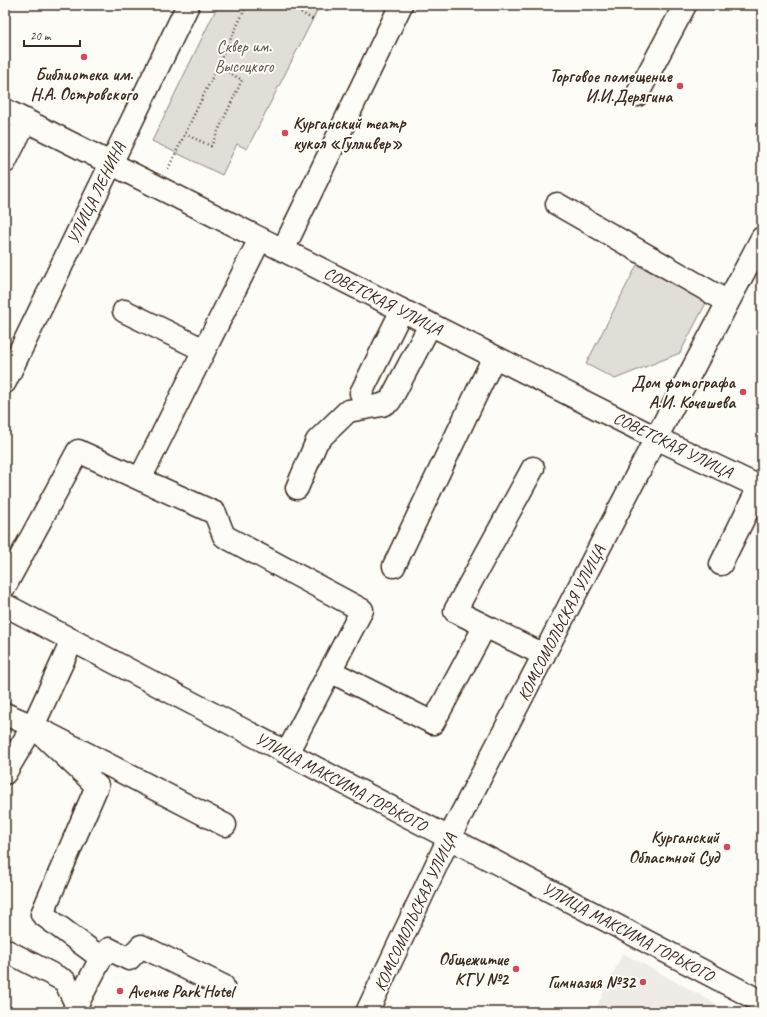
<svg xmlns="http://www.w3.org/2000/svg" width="767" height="1017" viewBox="0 0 767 1017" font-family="Caveat,sans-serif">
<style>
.built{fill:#efece7}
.green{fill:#e1ded7;stroke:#8e847a}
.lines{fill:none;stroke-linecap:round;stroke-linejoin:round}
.minor-casing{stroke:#3b2a1e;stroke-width:25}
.major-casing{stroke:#3b2a1e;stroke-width:25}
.path{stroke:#3b2a1e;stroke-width:2.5;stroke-dasharray:1 3;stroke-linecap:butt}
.minor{stroke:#fdfcf7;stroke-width:22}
.major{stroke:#fdfcf7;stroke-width:22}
.poi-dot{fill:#d1495b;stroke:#fdfcf7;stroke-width:1.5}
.labels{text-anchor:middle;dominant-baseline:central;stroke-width:4;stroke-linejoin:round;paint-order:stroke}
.park-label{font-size:17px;fill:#64574c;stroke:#fdfcf7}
.poi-label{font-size:17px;font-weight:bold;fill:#3b2a1e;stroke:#fdfcf7;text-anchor:end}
.street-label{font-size:17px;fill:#3b2a1e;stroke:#fdfcf7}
</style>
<rect width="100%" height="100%" fill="#fdfcf7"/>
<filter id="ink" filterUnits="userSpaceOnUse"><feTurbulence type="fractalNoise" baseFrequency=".025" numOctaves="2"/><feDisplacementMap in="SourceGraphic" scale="8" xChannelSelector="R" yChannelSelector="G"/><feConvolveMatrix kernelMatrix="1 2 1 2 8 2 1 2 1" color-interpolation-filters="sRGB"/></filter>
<g filter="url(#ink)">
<path class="built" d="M 623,953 L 731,1012 L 594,1012 Z"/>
<path class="green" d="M 218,5 L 320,5 L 247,149 L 237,144 L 222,175 L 152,141 Z
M 637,265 L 707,301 L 680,353 L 615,379 L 586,364 Z"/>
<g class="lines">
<defs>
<path id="minor" d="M 637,95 L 685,5
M 5,110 L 656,438 L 762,488
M 5,162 L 26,120
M 557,204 L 728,302
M 283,250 L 401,5
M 124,311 L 204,350
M 361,393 L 402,310
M 140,479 L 260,239
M 297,488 L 317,441 L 348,411 L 382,405 L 390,401 L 430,325
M 721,564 L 759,487
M 394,566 L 494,357
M 5,586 L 78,451 L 215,513 L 224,536 L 362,610 L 287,753
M 5,605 L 762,1002
M 485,626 L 455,611 L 533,468
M 72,641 L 33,726 L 97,786 L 42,914 L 101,958 L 73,1012
M 330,671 L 433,723 L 485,626 L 544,655
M 5,714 L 33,726 L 225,825
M 5,773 L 33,726
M 5,950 L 65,981 L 77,1006
M 101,958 L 109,949 L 129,959 L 141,946 L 223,986
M 367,1012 L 449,838 L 656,438 L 762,238"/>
<path id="major" d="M 5,382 L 188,5"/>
</defs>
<use href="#minor" class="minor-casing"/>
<use href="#major" class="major-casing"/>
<path class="path" d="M 287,5 L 314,20
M 185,134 L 211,146 L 242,80 L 218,66
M 168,169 L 247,5"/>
<use href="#minor" class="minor"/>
<use href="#major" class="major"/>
</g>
</g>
<g class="poi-dot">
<circle cx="84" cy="57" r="4"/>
<circle cx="680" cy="86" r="4"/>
<circle cx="285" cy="133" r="4"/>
<circle cx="743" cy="392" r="4"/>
<circle cx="727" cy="847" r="4"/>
<circle cx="516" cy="969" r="4"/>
<circle cx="643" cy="982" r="4"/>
<circle cx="120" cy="991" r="4"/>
</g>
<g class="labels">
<g class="park-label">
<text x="244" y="46">Сквер им.<tspan x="244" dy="20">Высоцкого</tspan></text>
</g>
<g class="poi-label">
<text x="84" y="74" text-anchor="middle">Библиотека им.<tspan x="84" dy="20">Н.А. Островского</tspan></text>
<text x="672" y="76">Торговое помещение<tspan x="672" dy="20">И.И.Дерягина</tspan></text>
<text x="293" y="123" text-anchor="start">Курганский театр<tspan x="293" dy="20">кукол «Гулливер»</tspan></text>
<text x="735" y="382">Дом фотографа<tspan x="735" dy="20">А.И. Кочешева</tspan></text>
<text x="719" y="837">Курганский<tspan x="719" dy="20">Областной Суд</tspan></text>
<text x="508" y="959">Общежитие<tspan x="508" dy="20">КГУ №2</tspan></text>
<text x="635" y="982">Гимназия №32</text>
<text x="128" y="991" text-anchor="start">Avenue Park Hotel</text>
</g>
<g class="street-label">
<text transform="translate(96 193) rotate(-64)">УЛИЦА ЛЕНИНА</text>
<text transform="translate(383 301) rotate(27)">СОВЕТСКАЯ УЛИЦА</text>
<text transform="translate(673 445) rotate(26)">СОВЕТСКАЯ УЛИЦА</text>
<text transform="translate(561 623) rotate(-63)">КОМСОМОЛЬСКАЯ УЛИЦА</text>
<text transform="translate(341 782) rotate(28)">УЛИЦА МАКСИМА ГОРЬКОГО</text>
<text transform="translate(415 912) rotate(-65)">КОМСОМОЛЬСКАЯ УЛИЦА</text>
<text transform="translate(628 932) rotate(28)">УЛИЦА МАКСИМА ГОРЬКОГО</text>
</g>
</g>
<rect width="767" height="1017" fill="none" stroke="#fdfcf7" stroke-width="20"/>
<rect x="10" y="10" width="747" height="997" fill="none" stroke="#3b2a1e" stroke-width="1.5" filter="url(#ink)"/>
<path d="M24 40v6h56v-6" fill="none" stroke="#3b2a1e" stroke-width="2"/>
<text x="30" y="40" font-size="12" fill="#3b2a1e" stroke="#fdfcf7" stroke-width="3" paint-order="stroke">20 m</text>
</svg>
